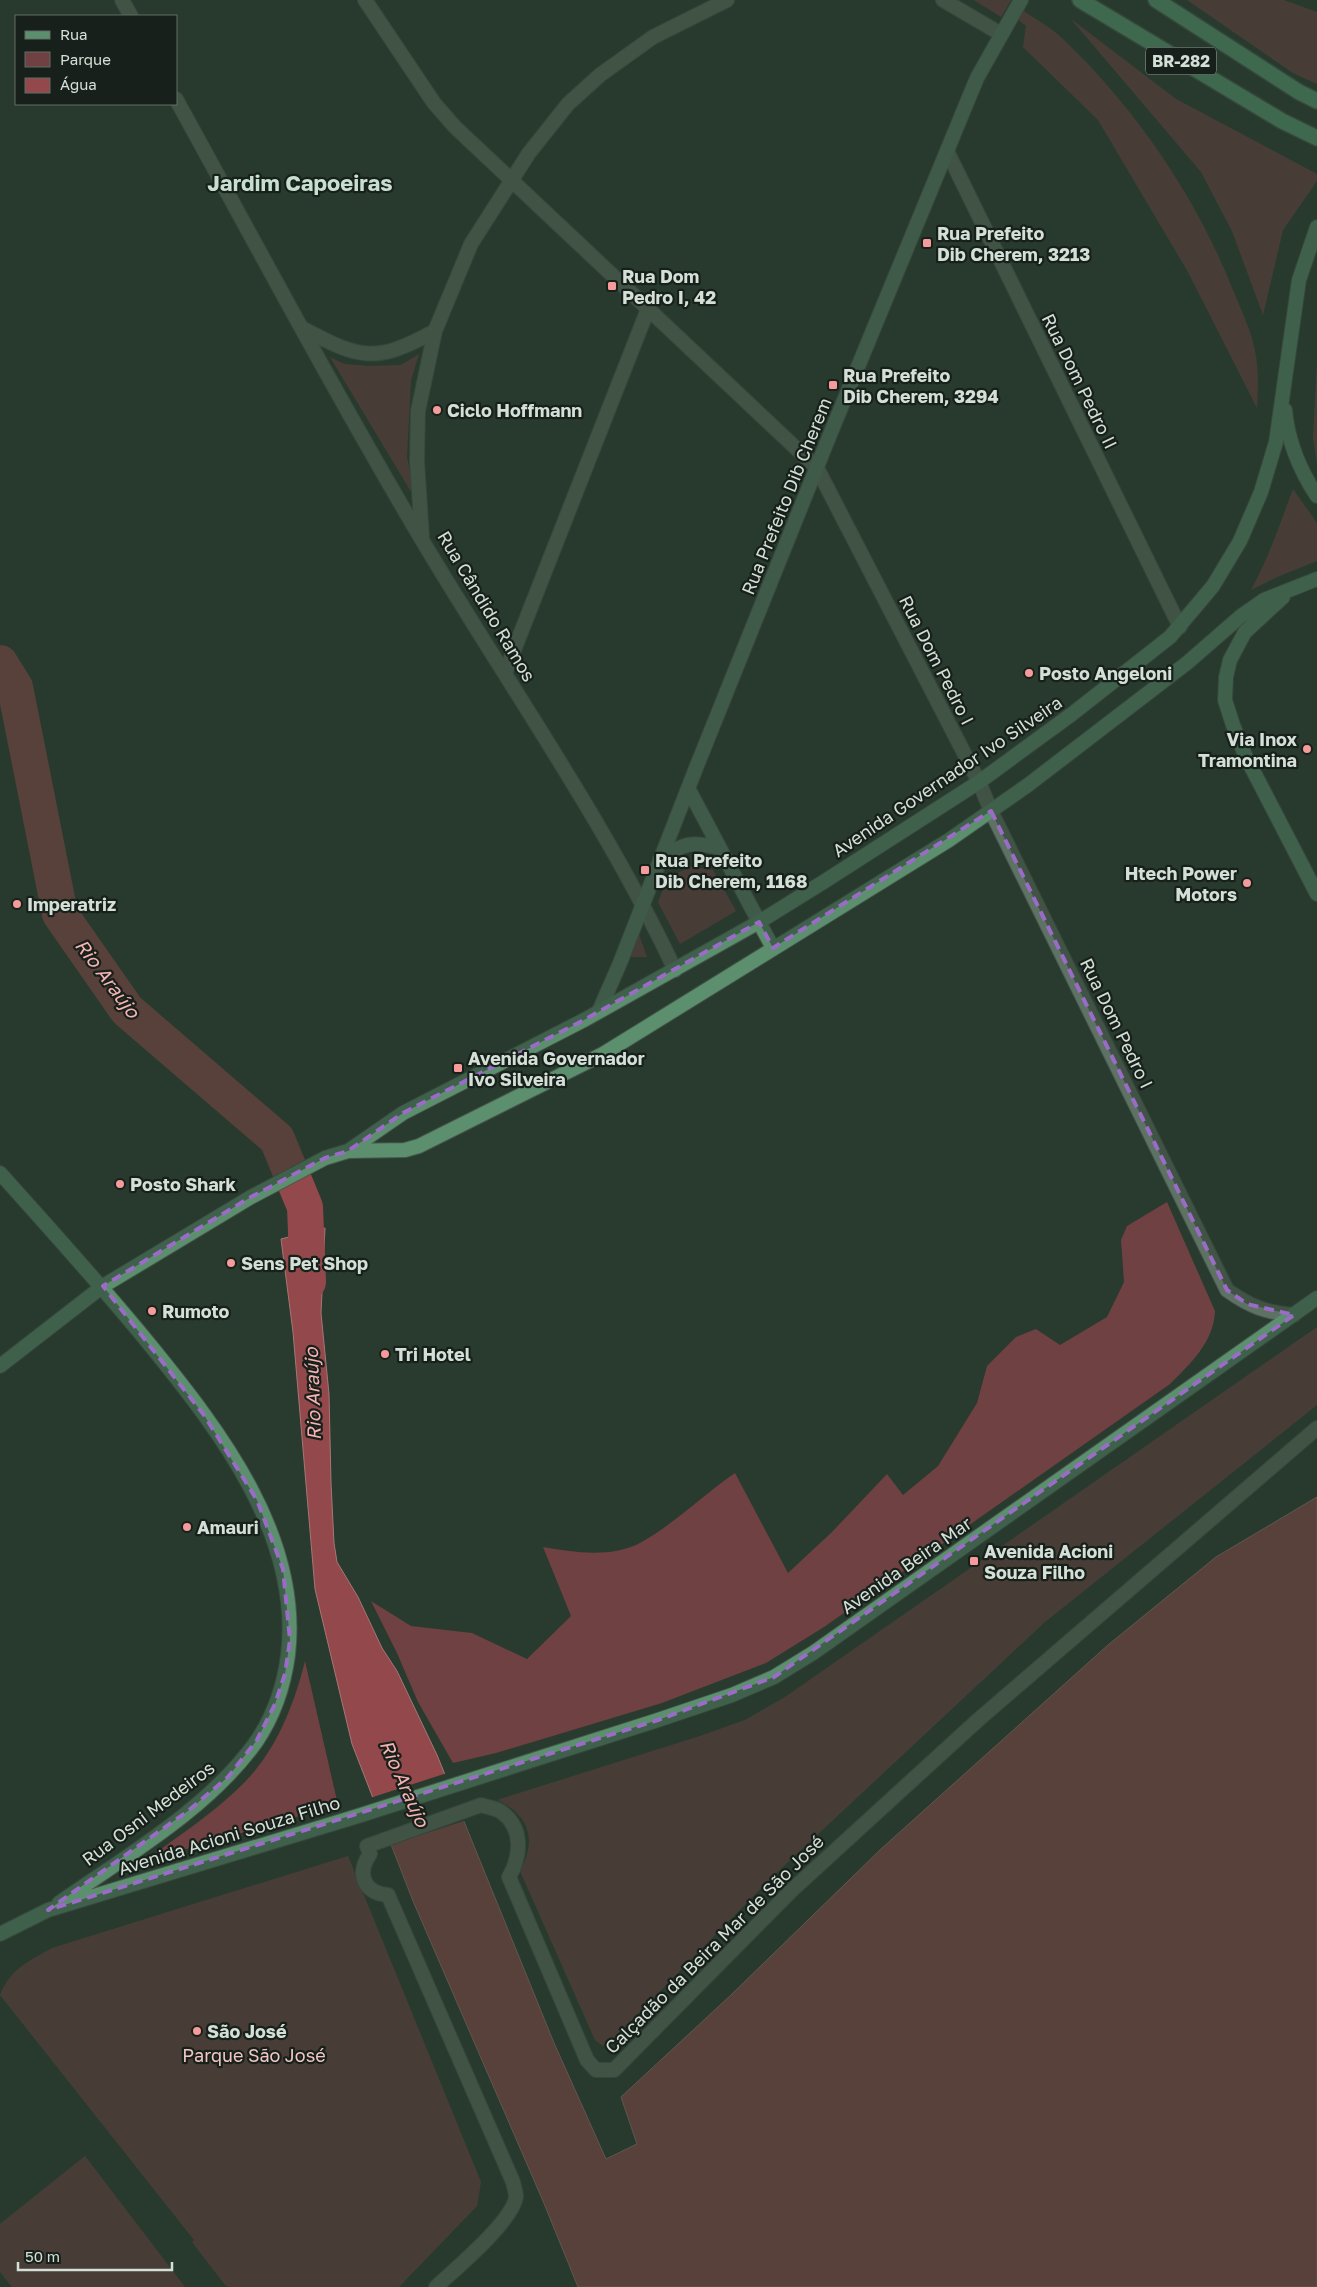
<svg xmlns="http://www.w3.org/2000/svg" width="1317" height="2287" viewBox="0 0 1317 2287" font-family="'Golos Text',sans-serif">
<style>
.green{fill:#6f4142}
.water{fill:#93494c;stroke:#a67676}
.pier{fill:#283b2e}
.lines{fill:none;stroke-linecap:round;stroke-linejoin:round}
.river{stroke:#93494c;stroke-width:36}
.pedestrian-casing{stroke:#46574c;stroke-width:16}
.minor-casing{stroke:#46574c;stroke-width:16}
.secondary-casing{stroke:#46574c;stroke-width:16}
.primary-casing{stroke:#46574c;stroke-width:16}
.motorway-casing{stroke:#46574c;stroke-width:18}
.pedestrian{stroke:#5d7263;stroke-width:14}
.minor{stroke:#5d7263;stroke-width:14}
.secondary{stroke:#5c8168;stroke-width:14}
.primary{stroke:#5c8f6e;stroke-width:14}
.motorway{stroke:#5ba375;stroke-width:15}
.marked{fill:none;stroke:#9a6bc7;stroke-width:4;stroke-dasharray:10 6;stroke-linejoin:round}
.poi-dot{fill:#f59b9c;stroke:#17201a;stroke-width:2}
.labels{text-anchor:middle;dominant-baseline:central;stroke-width:4.5;stroke-linejoin:round;paint-order:stroke}
.shield{fill:#17201a;stroke:#9ba69e;stroke-width:1}
.shield-label{font-size:16px;font-weight:bold;fill:#d4e0d7}
.poi-label{font-size:18px;font-weight:bold;fill:#d4e0d7;stroke:#17201a;text-anchor:start}
.street-label{font-size:18px;fill:#d4e0d7;stroke:#17201a}
.park-label{font-size:18px;fill:#f3c6c5;stroke:#17201a}
.water-label{font-size:19px;font-style:italic;fill:#f5b3b3;stroke:#17201a}
.district-label{font-size:22px;font-weight:bold;fill:#c7dfce;stroke:#17201a}
</style>
<rect width="100%" height="100%" fill="#283b2e"/>
<path class="green" d="M 974,0 L 1011,0 L 1001,17 Z
M 1187,0 L 1284,0 L 1317,12 L 1317,84 L 1293,73 Z
M 1021,9 C 1035,19 1052,28 1064,40 C 1137,110 1196,197 1233,290 C 1241,310 1251,330 1255,351 C 1259,370 1258,389 1257,408 L 1188,272 L 1098,120 L 1023,47 L 1026,26 L 1016,18 Z
M 1071,19 L 1176,99 L 1317,174 L 1317,181 L 1283,230 L 1263,315 L 1232,231 L 1201,172 Z
M 419,354 L 411,380 L 407,457 L 416,500 L 330,357 L 344,364 L 369,366 L 401,365 Z
M 1317,359 L 1317,464 L 1313,438 Z
M 1293,489 L 1317,523 L 1317,561 L 1277,577 L 1251,590 C 1269,557 1280,524 1293,489 Z
M 691,867 L 713,870 L 736,911 L 680,944 L 658,902 L 668,877 Z
M 638,932 L 647,957 L 628,957 Z
M 1167,1202 L 1215,1311 C 1214,1342 1190,1364 1170,1384 L 824,1627 L 766,1663 L 662,1703 L 496,1753 L 453,1763 L 418,1702 L 397,1653 L 371,1601 L 411,1626 L 472,1633 L 527,1659 L 571,1616 L 543,1547 C 572,1552 609,1558 638,1544 C 672,1526 703,1495 735,1473 L 788,1573 L 832,1532 L 887,1474 L 903,1495 L 938,1466 L 977,1403 L 987,1366 L 1016,1337 L 1036,1329 L 1060,1345 L 1107,1317 L 1124,1282 L 1121,1240 L 1127,1226 Z
M 1317,1327 L 1317,1405 L 1045,1622 L 771,1878 L 613,2039 L 603,2046 L 595,2040 L 520,1871 C 537,1840 530,1815 497,1800 L 700,1736 L 745,1720 L 785,1697 Z
M 305,1661 L 338,1805 L 145,1861 C 178,1836 226,1805 252,1774 C 279,1743 295,1701 305,1661 Z
M 348,1856 L 481,2182 L 477,2206 L 399,2287 L 229,2287 L 225,2285 L 192,2242 L 194,2240 L 0,1995 C 11,1968 28,1962 52,1948 Z
M 85,2156 L 185,2287 L 12,2287 L 0,2272 L 0,2224 Z"/>
<path class="water" d="M 325,1228 L 321,1313 L 329,1394 L 331,1483 L 334,1543 L 337,1562 L 358,1597 L 382,1648 L 397,1671 L 437,1755 L 554,2043 L 606,2159 L 637,2144 L 621,2097 L 732,1994 L 881,1849 L 1108,1645 L 1216,1557 L 1317,1497 L 1317,2287 L 578,2287 L 543,2201 L 413,1901 L 352,1744 L 315,1589 L 293,1332 L 281,1239 Z"/>
<path class="pier" d="M 447,1773 L 467,1820 L 389,1845 L 370,1798 Z"/>
<g class="lines">
<path class="river" d="M 0,663 L 15,687 L 60,914 L 127,1010 L 277,1139 L 305,1207 L 308,1282"/>
<defs>
<path id="pedestrian" d="M 436,2287 C 455,2269 512,2222 516,2197 C 516,2193 514,2186 513,2182 L 388,1895 C 364,1893 356,1874 370,1854 L 367,1846 L 481,1805 C 487,1807 495,1808 500,1811 C 524,1827 521,1856 509,1877 L 587,2060 L 596,2070 L 614,2070 L 792,1890 L 978,1720 L 1317,1428"/>
<path id="minor" d="M 122,0 L 131,16
M 365,0 L 434,103 L 455,127 L 817,468 L 979,782 L 991,811 L 1227,1290 C 1251,1307 1265,1312 1294,1315
M 943,0 L 1001,34
M 176,99 C 257,246 336,395 422,540 C 507,683 604,819 675,970
M 947,151 L 1180,627
M 302,328 C 360,359 375,364 435,331
M 422,537 L 417,461 L 418,411 L 435,331 L 471,244 L 529,153 L 568,104 L 600,75 L 653,37 L 727,0
M 505,673 L 648,309"/>
<path id="secondary" d="M 688,788 L 759,922
M 660,859 C 684,843 691,841 719,848
M 599,1011 L 620,963 L 696,768 L 829,437 L 977,78 L 1021,0"/>
<path id="primary" d="M 1285,410 C 1288,442 1299,469 1317,496
M 1283,597 L 1245,632 L 1230,660 L 1226,677 L 1225,700 L 1233,725 L 1245,755 L 1317,894
M 759,922 L 773,948
M 348,1151 L 403,1113 L 584,1020 L 759,922 L 825,881 L 979,782 L 1072,714 L 1170,637 L 1213,586 L 1240,541 L 1261,492 L 1276,442 L 1299,280 L 1317,227
M 0,1173 C 51,1230 102,1286 150,1345 C 220,1431 302,1537 288,1655 C 284,1685 273,1717 256,1742 C 208,1809 126,1856 59,1903
M 0,1366 L 103,1286 L 251,1197 L 325,1158 L 348,1151 L 405,1150 L 419,1146 L 603,1054 L 949,840 L 1028,785 L 1187,663 L 1241,616 L 1264,600 L 1317,579
M 0,1934 L 48,1910 L 358,1816 L 658,1720 L 732,1695 L 774,1677 L 813,1653 L 1317,1298"/>
<path id="motorway" d="M 1080,0 L 1282,121 L 1317,138
M 1156,0 L 1299,92 L 1317,101"/>
</defs>
<use href="#pedestrian" class="pedestrian-casing"/>
<use href="#minor" class="minor-casing"/>
<use href="#secondary" class="secondary-casing"/>
<use href="#primary" class="primary-casing"/>
<use href="#motorway" class="motorway-casing"/>
<use href="#pedestrian" class="pedestrian"/>
<use href="#minor" class="minor"/>
<use href="#secondary" class="secondary"/>
<use href="#primary" class="primary"/>
<use href="#motorway" class="motorway"/>
</g>
<path d="M0 0H1317V2287H0ZM 991,811 L 1227,1290 L 1247,1304 L 1294,1315 L 774,1677 L 658,1720 L 48,1910 L 188,1811 L 228,1777 L 257,1740 L 275,1704 L 285,1674 L 290,1640 L 283,1569 L 257,1500 L 204,1415 L 103,1286 L 251,1197 L 325,1158 L 348,1151 L 403,1113 L 584,1020 L 759,922 L 773,948 Z" fill="#283b2e" fill-opacity=".55" fill-rule="evenodd"/>
<path class="marked" d="M 991,811 L 1227,1290 L 1247,1304 L 1294,1315 L 774,1677 L 658,1720 L 48,1910 L 188,1811 L 228,1777 L 257,1740 L 275,1704 L 285,1674 L 290,1640 L 283,1569 L 257,1500 L 204,1415 L 103,1286 L 251,1197 L 325,1158 L 348,1151 L 403,1113 L 584,1020 L 759,922 L 773,948 Z"/>
<g class="poi-dot">
<rect x="922" y="238" width="10" height="10" rx="2.5"/>
<rect x="607" y="281" width="10" height="10" rx="2.5"/>
<rect x="828" y="380" width="10" height="10" rx="2.5"/>
<circle cx="437" cy="410" r="5"/>
<circle cx="1029" cy="673" r="5"/>
<circle cx="1307" cy="749" r="5"/>
<rect x="640" y="865" width="10" height="10" rx="2.5"/>
<circle cx="1247" cy="883" r="5"/>
<circle cx="17" cy="904" r="5"/>
<rect x="453" y="1063" width="10" height="10" rx="2.5"/>
<circle cx="120" cy="1184" r="5"/>
<circle cx="231" cy="1263" r="5"/>
<circle cx="152" cy="1311" r="5"/>
<circle cx="385" cy="1354" r="5"/>
<circle cx="187" cy="1527" r="5"/>
<rect x="969" y="1556" width="10" height="10" rx="2.5"/>
<circle cx="197" cy="2031" r="5"/>
</g>
<g class="labels">
<rect class="shield" x="1146" y="47.5" width="70" height="27" rx="4"/>
<g class="shield-label">
<text x="1181" y="61">BR-282</text>
</g>
<g class="poi-label">
<text x="937" y="233">Rua Prefeito<tspan x="937" dy="21">Dib Cherem, 3213</tspan></text>
<text x="622" y="276">Rua Dom<tspan x="622" dy="21">Pedro I, 42</tspan></text>
<text x="843" y="375">Rua Prefeito<tspan x="843" dy="21">Dib Cherem, 3294</tspan></text>
<text x="447" y="410">Ciclo Hoffmann</text>
<text x="1039" y="673">Posto Angeloni</text>
<text x="1297" y="739" text-anchor="end">Via Inox<tspan x="1297" dy="21">Tramontina</tspan></text>
<text x="655" y="860">Rua Prefeito<tspan x="655" dy="21">Dib Cherem, 1168</tspan></text>
<text x="1237" y="873" text-anchor="end">Htech Power<tspan x="1237" dy="21">Motors</tspan></text>
<text x="27" y="904">Imperatriz</text>
<text x="468" y="1058">Avenida Governador<tspan x="468" dy="21">Ivo Silveira</tspan></text>
<text x="130" y="1184">Posto Shark</text>
<text x="241" y="1263">Sens Pet Shop</text>
<text x="162" y="1311">Rumoto</text>
<text x="395" y="1354">Tri Hotel</text>
<text x="197" y="1527">Amauri</text>
<text x="984" y="1551">Avenida Acioni<tspan x="984" dy="21">Souza Filho</tspan></text>
<text x="207" y="2031">São José</text>
</g>
<g class="street-label">
<text transform="translate(1080 381) rotate(64)">Rua Dom Pedro II</text>
<text transform="translate(786 496) rotate(-68)">Rua Prefeito Dib Cherem</text>
<text transform="translate(487 606) rotate(59)">Rua Cândido Ramos</text>
<text transform="translate(937 660) rotate(63)">Rua Dom Pedro I</text>
<text transform="translate(947 776) rotate(-34)">Avenida Governador Ivo Silveira</text>
<text transform="translate(1117 1023) rotate(64)">Rua Dom Pedro I</text>
<text transform="translate(906 1565) rotate(-35)">Avenida Beira Mar</text>
<text transform="translate(148 1813) rotate(-37)">Rua Osni Medeiros</text>
<text transform="translate(229 1835) rotate(-17)">Avenida Acioni Souza Filho</text>
<text transform="translate(714 1944) rotate(-45)">Calçadão da Beira Mar de São José</text>
</g>
<g class="park-label">
<text x="254" y="2055">Parque São José</text>
</g>
<g class="water-label">
<text transform="translate(108 978) rotate(53)">Rio Araújo</text>
<text transform="translate(312 1394) rotate(-92)">Rio Araújo</text>
<text transform="translate(405 1783) rotate(66)">Rio Araújo</text>
</g>
<g class="district-label">
<text x="300" y="182">Jardim Capoeiras</text>
</g>
</g>
<rect x="15" y="15" width="162" height="90" fill="#17201a" stroke="#636d66"/>
<rect x="25" y="31" width="25" height="8" fill="#5c8f6e" stroke="#636d66"/>
<text x="60" y="40" font-size="15" fill="#d4e0d7">Rua</text>
<rect x="25" y="52" width="25" height="15" fill="#6f4142" stroke="#636d66"/>
<text x="60" y="65" font-size="15" fill="#d4e0d7">Parque</text>
<rect x="25" y="78" width="25" height="15" fill="#93494c" stroke="#636d66"/>
<text x="60" y="90" font-size="15" fill="#d4e0d7">Água</text>
<path d="M18 2262v8h154v-8" fill="none" stroke="#d4e0d7" stroke-width="2.5"/>
<text x="25" y="2262" font-size="15" fill="#d4e0d7" stroke="#17201a" stroke-width="4" paint-order="stroke">50 m</text>
</svg>
